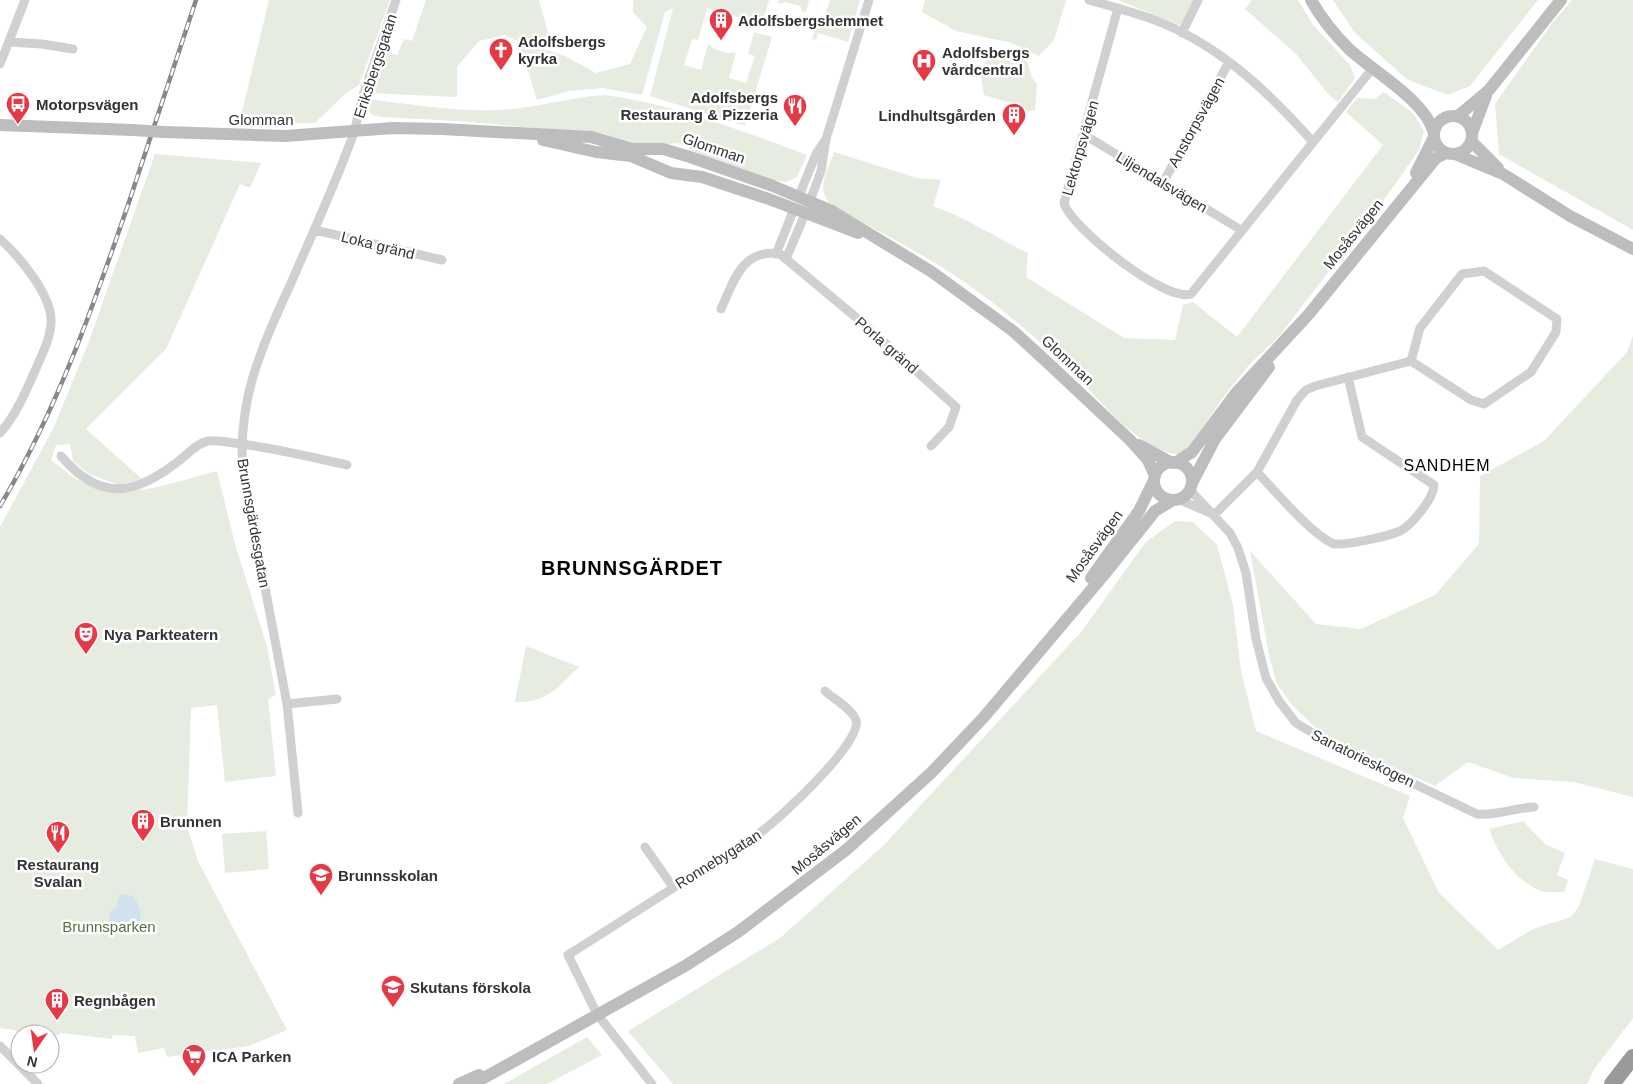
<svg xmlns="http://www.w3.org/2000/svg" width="1633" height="1084" viewBox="0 0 1633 1084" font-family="Helvetica,sans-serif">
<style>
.green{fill:#e6ecdf}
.water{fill:#cfe2ee}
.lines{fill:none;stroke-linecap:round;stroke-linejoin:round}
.street{stroke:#d0d0d0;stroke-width:9}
.secondary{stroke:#bdbdbd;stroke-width:12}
.highway{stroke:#9a9a9a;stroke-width:16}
.rail-casing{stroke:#888;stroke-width:4.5}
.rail{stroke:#fff;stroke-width:2.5;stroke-dasharray:8;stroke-linecap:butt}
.secondary-bridge{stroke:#bdbdbd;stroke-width:12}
.labels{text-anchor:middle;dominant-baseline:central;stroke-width:5;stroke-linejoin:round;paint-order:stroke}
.poi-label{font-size:15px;font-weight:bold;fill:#333;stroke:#fff;text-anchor:start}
.street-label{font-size:15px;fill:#333;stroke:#fff}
.park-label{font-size:15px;fill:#56703f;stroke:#fff}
.neighbourhood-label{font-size:16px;letter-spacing:1px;fill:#000;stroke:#fff}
.district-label{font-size:20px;font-weight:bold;letter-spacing:1px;fill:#000;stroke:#fff}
</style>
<rect width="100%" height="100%" fill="#fff"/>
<path class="green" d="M 269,0 L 390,0 L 359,85 L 344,95 L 315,123 L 239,124 Z
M 426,0 L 539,0 L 550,39 L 534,38 L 531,45 L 565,56 L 596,73 L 630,64 L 647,27 L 633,12 L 633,0 L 769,0 L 762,24 L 707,8 L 698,40 L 692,39 L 684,65 L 701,70 L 708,44 L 715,49 L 728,53 L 736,52 L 729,78 L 746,83 L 755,56 L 748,54 L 754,32 L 772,37 L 745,126 L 650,96 L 673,8 L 665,12 L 642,95 L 603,88 L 569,91 L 537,100 L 519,42 L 505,35 L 479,41 L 457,67 L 457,97 L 370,93 L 385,52 L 397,55 L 404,39 L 412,41 Z
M 779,0 L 809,0 L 806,12 L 802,11 L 800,6 L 786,2 L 778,4 Z
M 830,0 L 860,0 L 848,42 L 818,33 L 816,40 L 812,39 L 818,18 L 824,19 Z
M 925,0 L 1064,0 L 1066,1 L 1054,40 L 1039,56 L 1012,43 L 956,31 L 922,12 Z
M 1118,0 L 1195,0 L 1182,26 Z
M 1252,0 L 1298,0 L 1313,25 L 1350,65 L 1355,78 L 1338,102 L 1330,96 L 1296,54 L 1245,9 Z
M 1333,0 L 1538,0 L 1470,86 L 1448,95 L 1408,80 L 1355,33 Z
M 1572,0 L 1633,0 L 1633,230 L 1499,154 L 1495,104 L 1553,22 Z
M 1011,52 C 1036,57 1024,72 1037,84 L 1035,110 L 1018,114 L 1010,103 L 984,95 C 978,67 981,55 1011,52 Z
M 1384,92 L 1413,113 L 1424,131 L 1419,150 L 1391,190 L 1280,335 L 1249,365 L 1221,400 L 1192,444 L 1181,455 C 1134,450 1094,391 1061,361 C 1023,326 980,290 935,263 C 901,242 864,224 829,203 C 816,187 828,171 834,152 L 917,178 L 941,180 L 933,206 C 967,218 996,238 1028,253 L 1026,277 L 1124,338 L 1175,340 L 1183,305 L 1193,302 L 1237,337 L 1383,145 L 1346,112 L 1357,98 L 1374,99 Z
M 605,95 C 674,104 742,131 807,155 L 797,177 L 786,182 L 765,179 L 706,157 L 678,143 L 641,147 L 597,134 L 458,121 L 383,117 L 372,115 L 366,107 L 367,99 C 410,104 454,112 498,110 C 534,109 568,97 605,95 Z
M 155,154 L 261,163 L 250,188 L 240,184 L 166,349 L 86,429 L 142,479 L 119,485 L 89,474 L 73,461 L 70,444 L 56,445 L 51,460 C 61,467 71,477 82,482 C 126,503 173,482 217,471 L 235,544 L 267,647 L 276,695 L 268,699 L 276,776 L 225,782 L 217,705 L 191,708 L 187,827 L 198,861 L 287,1030 L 249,1046 L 167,1057 L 164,1048 L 138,1053 L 135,1036 L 113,1035 L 112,1039 L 61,1033 L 50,1040 L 50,1034 L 20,1036 L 15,1030 L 0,1028 L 0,527 L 54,427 L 88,344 Z
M 1633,336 L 1633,797 L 1574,782 L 1514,778 L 1468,762 L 1435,786 L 1324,736 L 1292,705 L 1277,684 L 1269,655 L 1250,551 L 1316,624 L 1361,629 L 1435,595 L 1479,544 L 1480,476 L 1544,441 L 1627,352 Z
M 1175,521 L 1193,522 L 1217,545 L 1233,605 L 1241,671 L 1256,731 L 1410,796 L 1403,818 L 1439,893 L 1498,950 L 1533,929 L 1571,917 L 1579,906 L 1595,859 L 1633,869 L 1633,1018 L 1595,1068 L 1587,1084 L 673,1084 L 628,1031 L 780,938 L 884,845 L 1081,632 L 1146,542 Z
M 526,646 L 579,667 C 557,688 547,703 515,702 Z
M 1523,821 L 1545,844 L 1565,853 L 1557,875 L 1568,880 L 1564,892 C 1557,892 1547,893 1541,891 C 1514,880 1498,854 1489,829 Z
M 266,831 L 269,869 L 225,873 L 222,834 Z
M 587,1037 L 602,1055 L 547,1084 L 504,1084 Z"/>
<path class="water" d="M 120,894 L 133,896 C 149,917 139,938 112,930 L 109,921 L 110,912 L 116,907 Z"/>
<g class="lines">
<path class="street" d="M 1089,0 C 1110,6 1132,12 1152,19 C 1217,43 1268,91 1313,142
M 1118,8 L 1064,203 C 1071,228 1166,303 1191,294 L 1372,69
M 1182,33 L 1198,0
M 9,42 L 42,44 L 73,49
M 0,64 L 25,0
M 1083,134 L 1241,230
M 1164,181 L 1229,62
M 799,196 L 816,154 L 826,139
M 810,201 L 821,171 L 826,139 L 869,0
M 315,230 L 442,260
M 0,239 C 19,256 49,292 51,318 C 52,337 41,356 34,373 C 25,394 15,416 0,433
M 776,254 L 794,209
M 786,259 L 805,214
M 721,309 C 734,281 742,248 780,254 L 864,324 L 956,407 L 949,427 L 931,446
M 61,456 C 101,503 136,495 180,460 C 189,453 197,443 208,441 C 220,440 231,443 242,444 C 278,449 312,457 347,465
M 1257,472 C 1275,491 1312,535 1334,544 C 1348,545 1386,537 1400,531 C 1411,526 1434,498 1434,485 L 1362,437 L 1348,377
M 1190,490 L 1230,533 L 1238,548 L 1246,573 L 1256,639 L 1266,678 L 1279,701 L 1296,723 L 1333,745 L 1477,814 C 1497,816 1514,808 1534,807
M 1178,499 L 1210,513
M 1214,515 L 1257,472 L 1297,400 L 1306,390 L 1315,386 L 1411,361 L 1420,328 L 1462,274 L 1484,271 L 1557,319 L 1556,332 L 1531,372 L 1484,404 L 1471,400 L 1411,361
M 287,704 L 337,699
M 298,813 L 287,704 L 243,471 C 237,399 262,347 291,283 C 308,244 326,204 342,164 L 354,133 L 363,95 L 396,0
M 645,847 L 673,887
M 0,1046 L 38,1084
M 652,1084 L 597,1014 L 568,955 L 761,832 C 779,819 863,742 856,720 C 852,709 834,699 825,691"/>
<path class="secondary" d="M 1311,0 C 1321,18 1334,34 1349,49 C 1374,72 1425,100 1434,133
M1434 135a19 19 0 1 1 38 0a19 19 0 1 1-38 0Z
M 1458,116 L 1489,90 L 1561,0
M 0,125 L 133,130
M 164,132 L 285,136 L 393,128 L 442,129 L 591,137 L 632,149 L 663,149 L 690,157 L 773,186 L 832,211 L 932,272 L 1013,331 L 1048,363 L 1130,440 L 1148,460 L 1155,476
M 1472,133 L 1486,96
M 543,140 L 596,152 L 631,156 L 671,173 L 702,177 L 769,199 L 858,233
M 1471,141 L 1498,168
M 1455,154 L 1503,174 L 1570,216 L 1633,249
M 1416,173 L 1434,137
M 1139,445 L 1172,463
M1154 481a19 19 0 1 1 38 0a19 19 0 1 1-38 0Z
M 1175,463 L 1192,452 L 1236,393 L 1309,314 L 1436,158 L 1446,153
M 1192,483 L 1215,439 L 1269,367
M 1091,578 L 1139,511 L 1154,480
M 459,1084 L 479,1075
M 473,1084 L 685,966 L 738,932 L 846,850 L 931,773 L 984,717 L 1103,576 L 1155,511 L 1173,500"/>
<path class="highway" d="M 1612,1084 L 1633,1057"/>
<defs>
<path id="rail" d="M 0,506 C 57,410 93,307 129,202 C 151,135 174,67 196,0"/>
</defs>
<use href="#rail" class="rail-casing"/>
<use href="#rail" class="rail"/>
<path class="secondary-bridge" d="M 133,130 L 164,132"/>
</g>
<defs>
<symbol id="building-pin" viewBox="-11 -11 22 30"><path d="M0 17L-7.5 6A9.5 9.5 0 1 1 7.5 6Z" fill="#e63946" stroke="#fff"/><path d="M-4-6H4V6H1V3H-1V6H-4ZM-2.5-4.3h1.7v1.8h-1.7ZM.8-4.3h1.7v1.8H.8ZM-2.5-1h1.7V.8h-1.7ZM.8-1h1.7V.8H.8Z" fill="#fff"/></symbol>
<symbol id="church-pin" viewBox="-11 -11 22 30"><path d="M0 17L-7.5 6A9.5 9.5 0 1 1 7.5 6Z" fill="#e63946" stroke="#fff"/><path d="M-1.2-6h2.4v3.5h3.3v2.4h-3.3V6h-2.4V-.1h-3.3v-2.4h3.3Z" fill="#fff"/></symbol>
<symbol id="hospital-pin" viewBox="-11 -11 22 30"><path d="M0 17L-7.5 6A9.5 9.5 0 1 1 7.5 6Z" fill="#e63946" stroke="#fff"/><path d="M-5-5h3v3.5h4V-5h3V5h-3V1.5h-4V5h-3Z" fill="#fff"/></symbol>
<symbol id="bus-pin" viewBox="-11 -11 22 30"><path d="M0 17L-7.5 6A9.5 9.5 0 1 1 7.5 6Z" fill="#e63946" stroke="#fff"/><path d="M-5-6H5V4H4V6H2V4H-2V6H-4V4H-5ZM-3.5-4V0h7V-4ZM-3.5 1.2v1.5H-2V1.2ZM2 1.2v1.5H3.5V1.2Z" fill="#fff"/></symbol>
<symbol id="restaurant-pin" viewBox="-11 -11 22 30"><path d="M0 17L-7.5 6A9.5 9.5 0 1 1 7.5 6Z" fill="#e63946" stroke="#fff"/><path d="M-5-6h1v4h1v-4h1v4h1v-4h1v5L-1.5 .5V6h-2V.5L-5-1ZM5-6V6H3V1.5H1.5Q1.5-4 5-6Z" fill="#fff"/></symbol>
<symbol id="theatre-pin" viewBox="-11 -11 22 30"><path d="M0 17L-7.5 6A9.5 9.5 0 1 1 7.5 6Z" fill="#e63946" stroke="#fff"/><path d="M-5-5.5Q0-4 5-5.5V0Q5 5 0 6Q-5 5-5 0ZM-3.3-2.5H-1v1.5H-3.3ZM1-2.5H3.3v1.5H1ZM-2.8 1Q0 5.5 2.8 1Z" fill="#fff"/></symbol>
<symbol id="school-pin" viewBox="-11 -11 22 30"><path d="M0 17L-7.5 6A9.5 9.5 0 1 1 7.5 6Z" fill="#e63946" stroke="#fff"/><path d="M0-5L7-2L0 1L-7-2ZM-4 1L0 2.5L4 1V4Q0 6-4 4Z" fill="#fff"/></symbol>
<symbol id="supermarket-pin" viewBox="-11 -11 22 30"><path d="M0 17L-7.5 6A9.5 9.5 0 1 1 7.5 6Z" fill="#e63946" stroke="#fff"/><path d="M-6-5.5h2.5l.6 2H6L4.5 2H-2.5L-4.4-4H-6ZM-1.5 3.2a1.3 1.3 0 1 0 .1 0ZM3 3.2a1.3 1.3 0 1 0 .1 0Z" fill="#fff"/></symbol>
</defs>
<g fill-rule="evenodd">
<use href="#building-pin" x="707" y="6" width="28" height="38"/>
<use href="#church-pin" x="487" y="36" width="28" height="38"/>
<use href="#hospital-pin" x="910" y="47" width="28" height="38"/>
<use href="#bus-pin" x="4" y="90" width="28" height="38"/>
<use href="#restaurant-pin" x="781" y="92" width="28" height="38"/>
<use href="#building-pin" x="1000" y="101" width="28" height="38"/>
<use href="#theatre-pin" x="72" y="620" width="28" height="38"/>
<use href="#building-pin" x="129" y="807" width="28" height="38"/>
<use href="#restaurant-pin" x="44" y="819" width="28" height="38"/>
<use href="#school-pin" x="307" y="861" width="28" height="38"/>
<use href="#school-pin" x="379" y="973" width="28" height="38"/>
<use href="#building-pin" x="43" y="986" width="28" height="38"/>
<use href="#supermarket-pin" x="180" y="1042" width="28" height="38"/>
</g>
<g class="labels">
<g class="poi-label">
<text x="738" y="20">Adolfsbergshemmet</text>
<text x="518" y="41">Adolfsbergs<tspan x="518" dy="17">kyrka</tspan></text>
<text x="942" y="52">Adolfsbergs<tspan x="942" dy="17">vårdcentral</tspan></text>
<text x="778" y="97" text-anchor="end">Adolfsbergs<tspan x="778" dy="17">Restaurang &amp; Pizzeria</tspan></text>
<text x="36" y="104">Motorpsvägen</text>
<text x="996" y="115" text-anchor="end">Lindhultsgården</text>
<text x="104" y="634">Nya Parkteatern</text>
<text x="160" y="821">Brunnen</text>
<text x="58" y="864" text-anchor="middle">Restaurang<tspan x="58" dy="17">Svalan</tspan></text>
<text x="338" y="875">Brunnsskolan</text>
<text x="410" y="987">Skutans förskola</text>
<text x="74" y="1000">Regnbågen</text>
<text x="212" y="1056">ICA Parken</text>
</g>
<g class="street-label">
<text transform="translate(375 66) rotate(-72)">Eriksbergsgatan</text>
<text x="261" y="119">Glomman</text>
<text transform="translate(1196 122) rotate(-61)">Anstorpsvägen</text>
<text transform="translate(714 148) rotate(19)">Glomman</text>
<text transform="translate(1080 148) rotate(-74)">Lektorpsvägen</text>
<text transform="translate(1162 182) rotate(31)">Liljendalsvägen</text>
<text transform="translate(1353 234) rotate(-51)">Mosåsvägen</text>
<text transform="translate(378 245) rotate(14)">Loka gränd</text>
<text transform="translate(887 345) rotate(41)">Porla gränd</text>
<text transform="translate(1068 360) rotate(43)">Glomman</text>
<text transform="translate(254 523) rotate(80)">Brunnsgärdesgatan</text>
<text transform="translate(1094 546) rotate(-54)">Mosåsvägen</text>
<text transform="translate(1363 758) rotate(26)">Sanatorieskogen</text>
<text transform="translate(826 844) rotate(-40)">Mosåsvägen</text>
<text transform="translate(718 859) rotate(-32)">Ronnebygatan</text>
</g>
<g class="park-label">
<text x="109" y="926">Brunnsparken</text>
</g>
<g class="neighbourhood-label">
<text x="1447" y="465">SANDHEM</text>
</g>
<g class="district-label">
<text x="632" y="568">BRUNNSGÄRDET</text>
</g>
</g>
<g transform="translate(35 1049) rotate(193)"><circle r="24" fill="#ffffff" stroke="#adadad"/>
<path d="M0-4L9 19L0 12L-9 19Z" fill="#e63946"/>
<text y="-8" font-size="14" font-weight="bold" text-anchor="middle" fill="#333333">N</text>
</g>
</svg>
